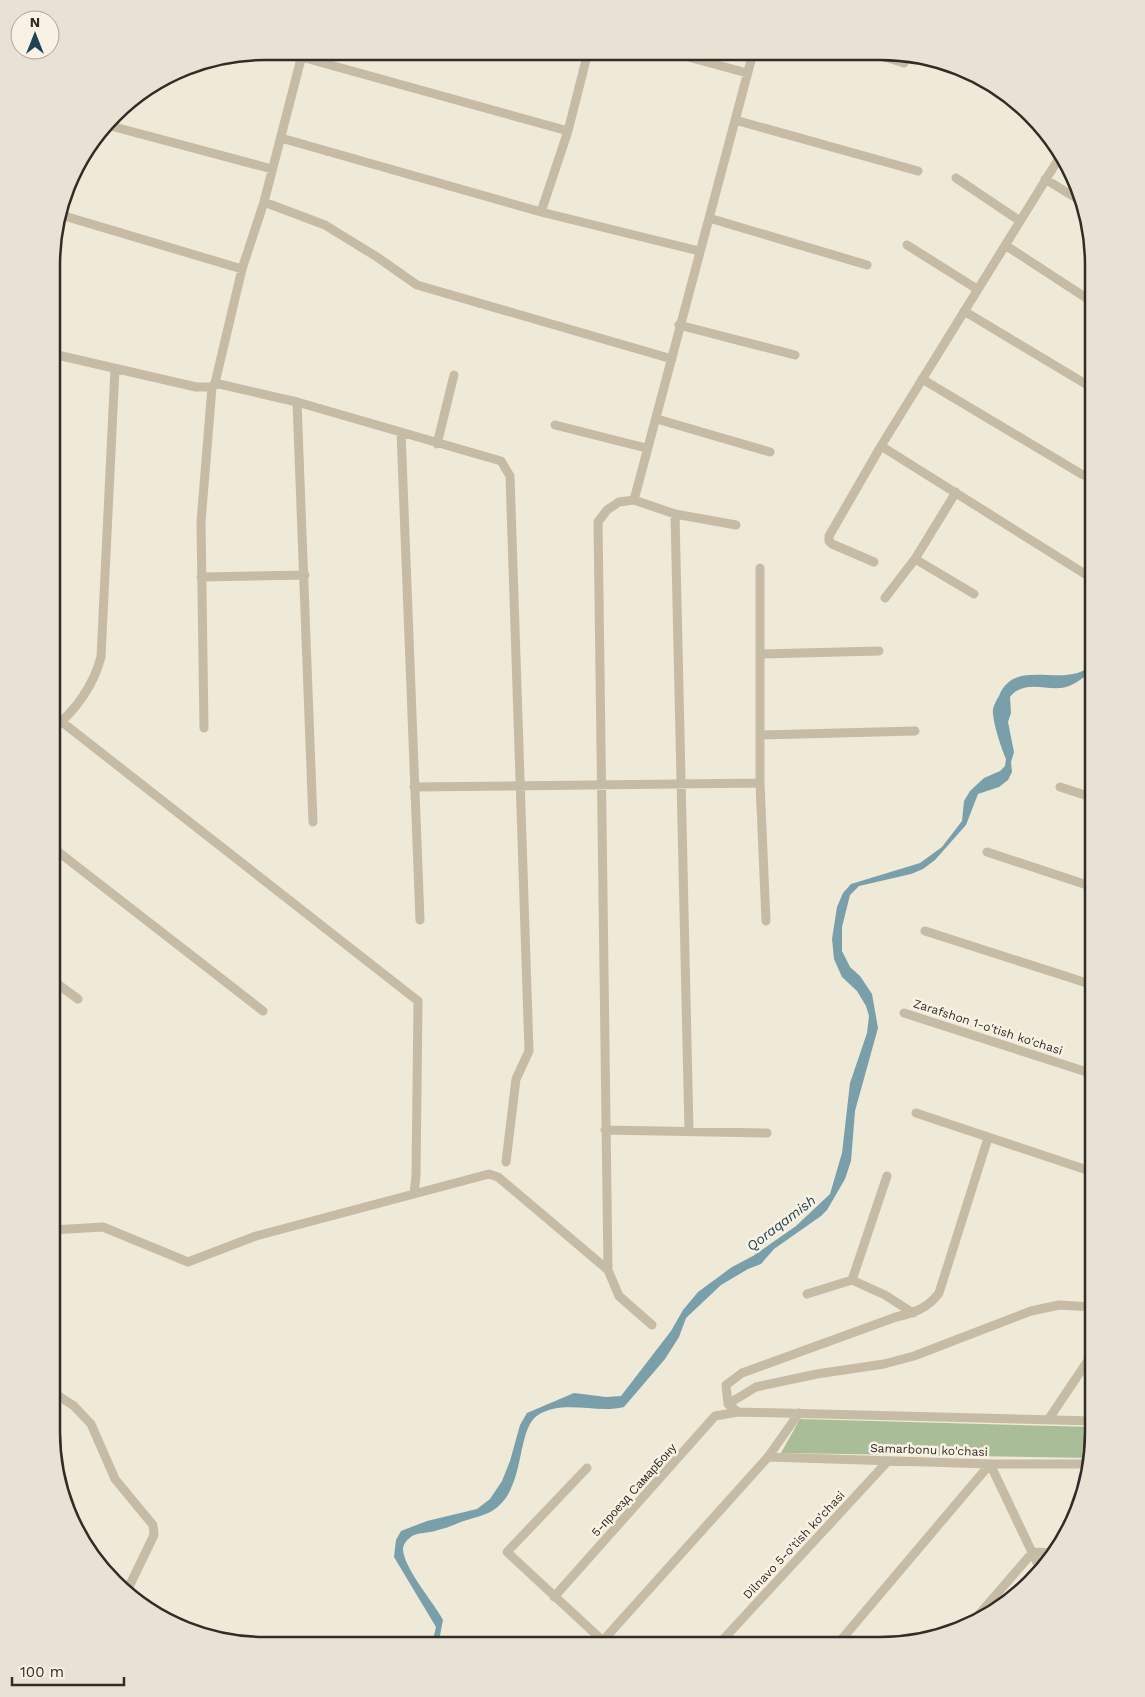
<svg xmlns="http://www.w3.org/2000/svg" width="1145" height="1697" viewBox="0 0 1145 1697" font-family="'Work Sans',sans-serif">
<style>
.green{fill:#aabd99}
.water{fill:#799fab}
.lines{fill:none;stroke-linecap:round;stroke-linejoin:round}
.minor{stroke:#c6bba5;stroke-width:9}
.labels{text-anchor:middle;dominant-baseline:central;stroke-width:5;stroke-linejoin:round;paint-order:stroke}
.street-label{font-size:12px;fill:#332c26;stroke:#f8f2e4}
.water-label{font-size:14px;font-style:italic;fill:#1e4452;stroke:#f8f2e4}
.rim{fill:none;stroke:#332c26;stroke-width:2.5}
</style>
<rect width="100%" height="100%" fill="#efe9d8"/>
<path class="green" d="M 800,1419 L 1093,1427 L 1091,1458 L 781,1453 Z"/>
<path class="water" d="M 1094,662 L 1094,670 C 1085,676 1076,684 1066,687 C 1048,692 1025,678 1010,697 L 1011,713 L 1008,722 L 1014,752 L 1011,762 L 1012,772 L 1008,780 L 999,787 L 978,794 L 966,825 L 935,860 L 923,869 L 911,874 L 859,886 L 850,895 L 842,927 L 842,951 L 850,967 L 860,976 L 872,994 L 878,1028 L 855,1111 L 851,1161 L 845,1179 L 827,1210 L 821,1216 L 774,1249 L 761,1264 L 748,1269 L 721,1285 L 686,1318 L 679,1337 L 665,1359 L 624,1407 C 596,1414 564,1399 538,1415 C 515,1430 527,1490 492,1511 C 483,1516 476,1517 467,1520 C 457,1523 448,1528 438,1530 C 430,1533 420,1532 412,1536 C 408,1539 404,1543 403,1548 C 402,1566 434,1603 443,1620 L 438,1645 L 432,1644 L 436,1627 L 394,1557 L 396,1540 L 401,1531 L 427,1521 L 477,1509 L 490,1499 L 502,1481 L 510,1461 L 520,1425 L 527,1413 L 574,1393 L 606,1397 L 621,1396 L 671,1331 L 683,1310 L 698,1292 L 732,1267 L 753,1256 L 796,1226 L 830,1194 L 842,1153 L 850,1083 L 867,1033 L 869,1016 L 866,1006 L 857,991 L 842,977 L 834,959 L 832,939 L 837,907 L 843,893 L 851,884 L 920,863 L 942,847 L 962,821 L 964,801 L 970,791 L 984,778 L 1000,771 L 1005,766 L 1006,759 C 1001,748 994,726 993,714 C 992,708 996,701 999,696 C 1016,654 1068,693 1094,662 Z"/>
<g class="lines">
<path class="minor" d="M 280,51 L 568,131
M 670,52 L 747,73
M 872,53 L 904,63
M 735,120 L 918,171
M 107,125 L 272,169
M 281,138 L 541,212 L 699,251
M 956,178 L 1020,221
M 1045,179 L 1081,201
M 264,202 L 325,225 L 377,257 L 417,285 L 672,359
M 541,212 L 568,131 L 588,52
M 61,215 L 242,269
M 709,218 L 867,265
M 907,245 L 977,289
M 1005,245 L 1094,303
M 964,311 L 1094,389
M 679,325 L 795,355
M 53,354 L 196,387 L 212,387 L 215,383 L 242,269 L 264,202 L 303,51
M 922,379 L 1083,475
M 215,383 L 297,402 L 501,461 L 510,476 L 529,1051 L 516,1079 L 506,1162
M 297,402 L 313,822
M 657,419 L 770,452
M 555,425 L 646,448
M 401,432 L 420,920
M 437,444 L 454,375
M 881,446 L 1085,574
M 956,492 L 915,559 L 974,594
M 634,500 L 753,53
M 675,514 L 689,1131
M 874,562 L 832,544 L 829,541 L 829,536 L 881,446 L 1061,155
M 760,568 L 760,783 L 766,921
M 201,577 L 305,575
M 885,598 L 915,559
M 760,654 L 879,651
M 62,722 L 418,1001 L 416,1176 L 414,1194
M 204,728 L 201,522 L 212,387
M 52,730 C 76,710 93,687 101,657 L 115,369
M 760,735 L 915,731
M 414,787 L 760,783
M 1060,787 L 1094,798
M 52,847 L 263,1011
M 987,852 L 1093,887
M 925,931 L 1093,985
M 52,980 L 78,999
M 904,1013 L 1093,1074
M 916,1113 L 1093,1172
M 605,1130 L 767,1133
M 52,1230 L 103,1227 L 188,1262 L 256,1236 L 489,1174 L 498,1177 L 608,1270 L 619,1296 L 652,1325
M 608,1270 L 598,522 L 607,510 L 619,502 L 634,500 L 675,514 L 736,525
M 852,1280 L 887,1176
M 807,1294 L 852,1280 L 885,1295 L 913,1313
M 51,1391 L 74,1406 L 91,1424 L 115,1479 L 153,1525 L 154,1535 L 126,1593
M 728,1404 L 756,1387 L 817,1374 L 884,1364 L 914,1356 L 1031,1311 L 1059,1305 L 1093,1307
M 738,1412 L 728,1404 L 726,1385 L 742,1373 L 896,1317 C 914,1313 928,1308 939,1293 L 988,1138
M 1048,1420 L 1093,1353
M 768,1457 L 990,1464 L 1090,1464
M 587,1468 L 507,1552 L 603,1641
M 554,1597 L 715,1416 L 738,1412 L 1093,1421
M 970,1625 L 1033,1552 L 1054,1553
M 599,1645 L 768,1457 L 799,1413
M 718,1645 L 888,1461
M 836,1646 L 990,1464 L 1041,1571"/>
</g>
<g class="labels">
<g class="street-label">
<text transform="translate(988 1027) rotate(18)">Zarafshon 1-o'tish ko'chasi</text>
<text transform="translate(929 1450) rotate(2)">Samarbonu ko'chasi</text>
<text transform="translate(634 1490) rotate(-48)">5-проезд СамарБону</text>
<text transform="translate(794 1545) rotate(-47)">Dilnavo 5-o'tish ko'chasi</text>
</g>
<g class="water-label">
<text transform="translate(781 1223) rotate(-37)">Qoraqamish</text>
</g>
</g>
<path d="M0 0H1145V1697H0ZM265 60H880A205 205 0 0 1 1085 265V1432A205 205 0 0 1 880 1637H265A205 205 0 0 1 60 1432V265A205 205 0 0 1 265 60Z" fill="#e8e2d5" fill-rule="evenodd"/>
<path class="rim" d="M265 60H880A205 205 0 0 1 1085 265V1432A205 205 0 0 1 880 1637H265A205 205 0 0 1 60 1432V265A205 205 0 0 1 265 60Z"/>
<g transform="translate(35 35)"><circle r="24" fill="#f8f2e4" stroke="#a9a398"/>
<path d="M0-4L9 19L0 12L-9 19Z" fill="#1e4452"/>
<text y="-8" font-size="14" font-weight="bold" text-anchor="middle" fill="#332c26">N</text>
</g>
<path d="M12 1677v8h112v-8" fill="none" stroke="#332c26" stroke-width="2.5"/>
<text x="20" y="1677" font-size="15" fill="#332c26" stroke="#f8f2e4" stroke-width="4" paint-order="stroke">100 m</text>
</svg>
